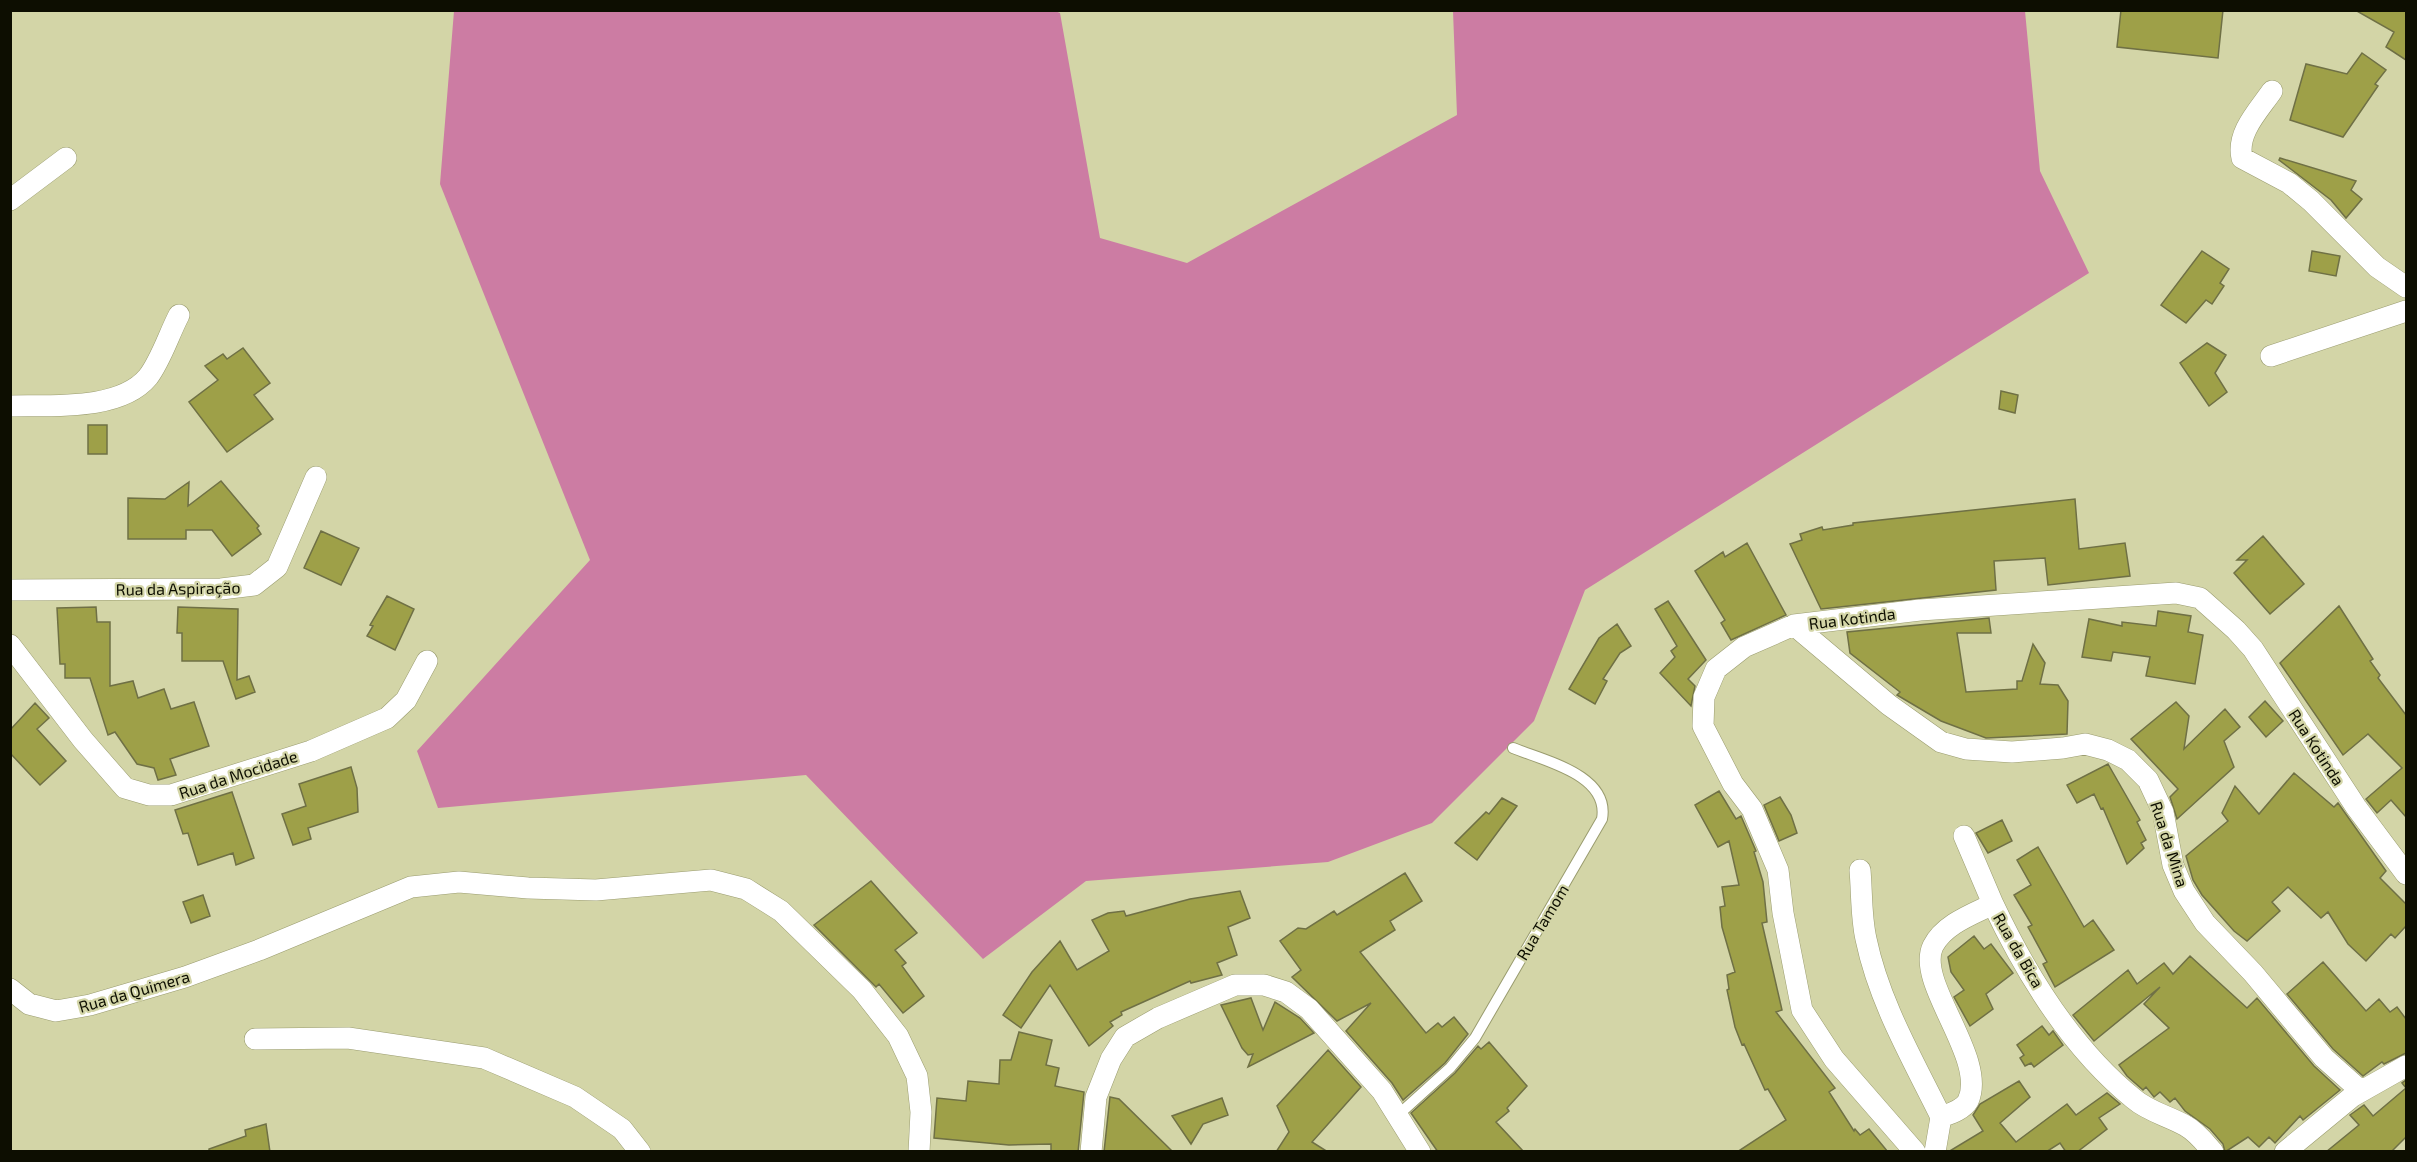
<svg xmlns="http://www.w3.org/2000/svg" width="2417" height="1162" viewBox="0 0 2417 1162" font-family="'Exo 2',sans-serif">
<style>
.forest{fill:#cc7ca3}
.building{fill:#9ea048;stroke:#6f7045;stroke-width:1.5}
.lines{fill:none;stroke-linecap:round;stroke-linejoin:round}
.service-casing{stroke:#9a9c6f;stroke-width:12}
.minor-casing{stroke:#9a9c6f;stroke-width:22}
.service{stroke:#fff;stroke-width:10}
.minor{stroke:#fff;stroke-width:21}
.labels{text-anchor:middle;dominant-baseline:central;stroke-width:4.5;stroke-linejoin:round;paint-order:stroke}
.street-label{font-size:16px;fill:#0d0e01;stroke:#d3d5a7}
</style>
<rect width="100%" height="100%" fill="#d3d5a7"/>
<path class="forest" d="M 454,11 L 1055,11 L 1060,13 L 1100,238 L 1187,263 L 1457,115 L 1453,11 L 2025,11 L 2040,171 L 2089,273 L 1585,590 L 1534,721 L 1432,823 L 1328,862 L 1086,881 L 983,959 L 806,775 L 438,808 L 417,751 L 590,560 L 440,184 Z"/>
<path class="building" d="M 2121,10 L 2223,10 L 2218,58 L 2117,47 Z
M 2355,10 L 2406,10 L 2406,60 L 2386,47 L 2394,32 Z
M 2362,53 L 2386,70 L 2375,84 L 2378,86 L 2343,137 L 2290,120 L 2306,64 L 2347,74 Z
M 2280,158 L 2356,181 L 2351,190 L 2362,199 L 2346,218 L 2331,200 L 2279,160 Z
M 2202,251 L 2229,269 L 2220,283 L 2224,286 L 2212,304 L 2206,300 L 2186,323 L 2161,305 Z
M 2312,251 L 2340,256 L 2336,276 L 2309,271 Z
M 2207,343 L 2226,355 L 2215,373 L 2227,392 L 2209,406 L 2180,363 Z
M 243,348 L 270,383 L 254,395 L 273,419 L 227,452 L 189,402 L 218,380 L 205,366 L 223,354 L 227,359 Z
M 2001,391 L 2018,395 L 2015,413 L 1999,409 Z
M 88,425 L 107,425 L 107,454 L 88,454 Z
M 221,481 L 259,526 L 257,528 L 261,534 L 232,556 L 212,530 L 186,530 L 186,539 L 128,539 L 128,498 L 165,499 L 189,482 L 188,506 Z
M 2075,499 L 2079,549 L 2125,543 L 2130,576 L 2048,585 L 2045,558 L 1994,561 L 1996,590 L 1821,609 L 1790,544 L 1802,540 L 1800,534 L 1822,527 L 1823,530 L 1853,525 L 1853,523 Z
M 321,531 L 359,548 L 341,585 L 304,568 Z
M 2263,536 L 2304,584 L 2270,614 L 2234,573 L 2247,560 L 2237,560 Z
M 1747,543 L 1786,615 L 1731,640 L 1721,623 L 1725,620 L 1695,571 L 1723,552 L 1725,557 Z
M 387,596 L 414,609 L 395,650 L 367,636 L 373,626 L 370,625 Z
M 1668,601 L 1706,660 L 1688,679 L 1695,686 L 1691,706 L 1660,673 L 1675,657 L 1671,651 L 1677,646 L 1655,609 Z
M 2339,606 L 2373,659 L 2370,661 L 2380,675 L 2378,678 L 2406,715 L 2406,817 L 2391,800 L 2377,813 L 2366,799 L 2402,768 L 2368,734 L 2343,755 L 2280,663 Z
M 96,607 L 97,622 L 110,622 L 110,686 L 133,681 L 138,698 L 164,689 L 171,709 L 194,702 L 209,746 L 170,759 L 176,775 L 158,780 L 154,768 L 137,764 L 115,732 L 108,735 L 90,678 L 65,678 L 65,664 L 60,664 L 57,608 Z
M 178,607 L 238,609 L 237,680 L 249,676 L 255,692 L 236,699 L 223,661 L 182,661 L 182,633 L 177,633 Z
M 2158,611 L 2191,616 L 2188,632 L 2203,635 L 2195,684 L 2146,676 L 2150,657 L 2113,652 L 2111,661 L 2082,657 L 2089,619 L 2122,626 L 2122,622 L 2156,626 Z
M 1989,618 L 1991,633 L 1957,633 L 1966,692 L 2017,689 L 2017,681 L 2022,681 L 2033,644 L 2045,663 L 2040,684 L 2058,685 L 2068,701 L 2067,734 L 1986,738 L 1941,721 L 1897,695 L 1900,692 L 1850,653 L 1847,632 Z
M 1617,624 L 1631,646 L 1620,653 L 1603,679 L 1607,681 L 1595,704 L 1569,689 L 1599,638 Z
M 2265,701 L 2283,721 L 2266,737 L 2249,717 Z
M 2176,702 L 2189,716 L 2184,749 L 2225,709 L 2240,727 L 2224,741 L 2234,767 L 2177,819 L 2170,797 L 2178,789 L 2131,739 Z
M 35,703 L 49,718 L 37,729 L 66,761 L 40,785 L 10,753 L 10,730 Z
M 2108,764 L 2140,820 L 2137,822 L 2146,840 L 2141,843 L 2144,848 L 2127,864 L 2103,808 L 2101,809 L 2094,794 L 2077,803 L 2067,785 Z
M 351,767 L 357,788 L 358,812 L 308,828 L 311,839 L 293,845 L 282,814 L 306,806 L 299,784 Z
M 2294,773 L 2334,807 L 2338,803 L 2386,871 L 2380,878 L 2406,904 L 2406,926 L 2395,938 L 2391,934 L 2366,961 L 2348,944 L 2328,912 L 2321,918 L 2288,887 L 2272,902 L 2280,911 L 2247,941 L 2234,931 L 2202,895 L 2193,880 L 2186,856 L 2228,821 L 2222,813 L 2235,786 L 2259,814 Z
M 1719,791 L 1736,819 L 1741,816 L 1756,851 L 1754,852 L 1763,882 L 1767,922 L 1762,923 L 1782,1010 L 1776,1012 L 1835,1088 L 1829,1092 L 1854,1131 L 1855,1129 L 1860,1135 L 1869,1129 L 1888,1152 L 1737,1152 L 1786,1120 L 1768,1089 L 1765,1090 L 1744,1044 L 1742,1045 L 1735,1027 L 1727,990 L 1729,989 L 1727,975 L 1735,972 L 1722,927 L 1720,907 L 1725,906 L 1722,887 L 1739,885 L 1729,841 L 1718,847 L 1695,805 Z
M 232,792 L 254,858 L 236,865 L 233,853 L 198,865 L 188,833 L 183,834 L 175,810 Z
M 1780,797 L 1791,815 L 1797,833 L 1779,841 L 1764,805 Z
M 1502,798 L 1517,806 L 1477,860 L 1455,843 L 1486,812 L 1489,814 Z
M 2002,820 L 2012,841 L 1988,853 L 1976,833 Z
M 2038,847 L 2084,927 L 2093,920 L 2114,950 L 2055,987 L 2043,964 L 2047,962 L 2028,927 L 2032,925 L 2014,895 L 2031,885 L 2017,860 Z
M 1405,873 L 1422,901 L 1390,921 L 1395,930 L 1360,952 L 1426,1033 L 1438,1023 L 1442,1027 L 1454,1017 L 1468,1034 L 1445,1063 L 1403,1100 L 1392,1083 L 1346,1031 L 1371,1003 L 1337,1021 L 1292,977 L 1301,970 L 1280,941 L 1298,928 L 1306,929 L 1334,911 L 1337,915 Z
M 871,881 L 917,933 L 895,950 L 906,963 L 902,966 L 924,996 L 903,1013 L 879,984 L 876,987 L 814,925 Z
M 1240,891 L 1250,918 L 1228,927 L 1237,955 L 1217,963 L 1222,975 L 1191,983 L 1190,981 L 1121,1012 L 1122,1015 L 1110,1022 L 1113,1026 L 1089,1046 L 1050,985 L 1021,1028 L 1003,1015 L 1032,972 L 1060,941 L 1077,970 L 1109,951 L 1092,920 L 1108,913 L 1124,911 L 1126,916 L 1190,899 Z
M 203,895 L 210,916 L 191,923 L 183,902 Z
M 1974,936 L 1984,949 L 1991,944 L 2013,973 L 1986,994 L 1993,1009 L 1970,1026 L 1954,997 L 1964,990 L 1951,972 L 1948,957 Z
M 2190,956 L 2247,1008 L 2257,998 L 2314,1066 L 2340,1090 L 2303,1120 L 2300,1116 L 2275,1143 L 2269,1137 L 2259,1147 L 2248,1137 L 2225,1152 L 2223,1144 L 2210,1129 L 2185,1111 L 2175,1098 L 2170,1102 L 2160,1092 L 2154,1097 L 2146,1087 L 2143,1090 L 2127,1076 L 2119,1065 L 2169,1028 L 2144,1004 L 2160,987 L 2094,1041 L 2073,1015 L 2128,970 L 2137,984 L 2164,963 L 2173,974 Z
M 2323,962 L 2366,1011 L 2379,999 L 2390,1012 L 2397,1007 L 2406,1019 L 2406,1053 L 2384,1064 L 2382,1062 L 2363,1076 L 2333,1049 L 2287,994 Z
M 1251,998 L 1263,1030 L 1275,1002 L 1300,1018 L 1314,1033 L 1248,1067 L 1253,1054 L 1248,1055 L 1242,1048 L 1221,1005 Z
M 2042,1026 L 2049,1035 L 2053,1031 L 2063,1045 L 2034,1067 L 2031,1063 L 2025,1066 L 2020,1058 L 2024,1055 L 2017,1045 Z
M 1019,1032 L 1052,1040 L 1046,1065 L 1059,1068 L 1055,1086 L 1084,1092 L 1078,1152 L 1051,1152 L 1051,1144 L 1009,1145 L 934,1138 L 937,1098 L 966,1101 L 968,1081 L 999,1084 L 1000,1060 L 1011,1060 Z
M 1489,1042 L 1527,1086 L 1507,1108 L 1509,1111 L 1496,1122 L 1524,1152 L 1438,1152 L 1411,1113 L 1455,1073 L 1478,1046 L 1481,1049 Z
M 1328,1050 L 1361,1087 L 1312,1142 L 1328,1152 L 1276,1152 L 1289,1132 L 1277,1106 Z
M 2406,1080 L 2406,1137 L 2391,1152 L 2326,1152 L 2359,1125 L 2350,1115 L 2364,1105 L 2373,1116 L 2406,1088 L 2402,1083 Z
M 2019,1081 L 2030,1097 L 2000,1123 L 2016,1142 L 2067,1104 L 2076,1115 L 2107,1093 L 2120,1104 L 2099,1118 L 2107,1129 L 2077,1152 L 2066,1152 L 2060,1143 L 2046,1152 L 1948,1152 L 1983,1131 L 1973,1115 L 1980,1104 Z
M 1110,1097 L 1119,1099 L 1173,1152 L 1104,1152 Z
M 1222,1098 L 1228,1115 L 1203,1124 L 1191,1144 L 1172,1116 Z
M 266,1124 L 270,1152 L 209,1152 L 209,1149 L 246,1136 L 245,1130 Z"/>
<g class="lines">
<defs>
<path id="service" d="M 1397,1116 L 1450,1068 L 1475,1038 L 1602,819 C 1610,775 1545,761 1513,748"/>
<path id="minor" d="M 2272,91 C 2259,110 2236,133 2242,158 L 2289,183 L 2311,201 L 2377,267 L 2406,287
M 10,200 L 66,158
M 2271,356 L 2406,311
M 10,406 C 51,405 120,411 148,377 C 161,360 169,334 179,315
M 10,590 L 221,589 L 254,585 L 277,567 L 316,477
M 1794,625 L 1889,705 L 1941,742 L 1966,749 L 2012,752 L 2063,748 L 2085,744 L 2108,750 L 2128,760 L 2148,780 L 2163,812 L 2173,865 L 2184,891 L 2205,923 L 2253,973 L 2324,1058 L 2361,1091
M 10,645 L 83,740 L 125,788 L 149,795 L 171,795 L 311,751 L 387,718 L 406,700 L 427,661
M 1964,836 L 1993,904
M 1860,870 C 1862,893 1861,917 1866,939 C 1879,1002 1913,1060 1941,1117
M 10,989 L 29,1004 L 56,1011 L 90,1005 L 185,977 L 259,950 L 411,887 L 459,882 L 528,888 L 596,890 L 711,880 L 746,889 L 781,911 L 862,990 L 898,1036 L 917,1076 L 921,1112 L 919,1152
M 255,1039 L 348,1038 L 484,1058 L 575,1097 L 622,1129 L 640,1152
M 1091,1152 L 1096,1097 L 1111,1059 L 1125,1037 L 1158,1018 L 1235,985 L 1264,985 L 1286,992 L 1309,1009 L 1382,1091 L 1420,1152
M 1915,1152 L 1834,1059 L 1802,1010 L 1783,913 L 1778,870 L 1752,809 L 1733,784 L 1703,726 L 1704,697 L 1716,669 L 1744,647 L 1794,625 L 1920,610 L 2176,593 L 2200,598 L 2236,630 L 2253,649 L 2356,807 L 2406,874
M 1935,1152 L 1941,1117 C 1949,1114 1963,1110 1968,1101 C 1988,1058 1915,983 1933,946 C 1944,924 1973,914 1993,904 C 2027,976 2072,1049 2134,1099 C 2149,1112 2169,1116 2186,1126 C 2197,1132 2205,1143 2213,1152
M 2285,1152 L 2353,1096 L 2406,1066"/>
</defs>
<use href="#service" class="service-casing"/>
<use href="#minor" class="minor-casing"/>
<use href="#service" class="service"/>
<use href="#minor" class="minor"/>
</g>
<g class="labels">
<g class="street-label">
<text transform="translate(178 588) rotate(-1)">Rua da Aspiração</text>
<text transform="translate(1852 618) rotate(-7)">Rua Kotinda</text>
<text transform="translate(2317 747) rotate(57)">Rua Kotinda</text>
<text transform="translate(238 774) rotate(-18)">Rua da Mocidade</text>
<text transform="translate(2170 844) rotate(72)">Rua da Mina</text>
<text transform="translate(1542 922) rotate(-59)">Rua Tamom</text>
<text transform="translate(2019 950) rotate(60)">Rua da Bica</text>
<text transform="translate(134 991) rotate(-16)">Rua da Quimera</text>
</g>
</g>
<rect width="2417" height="1162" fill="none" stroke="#0d0e01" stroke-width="24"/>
</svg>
